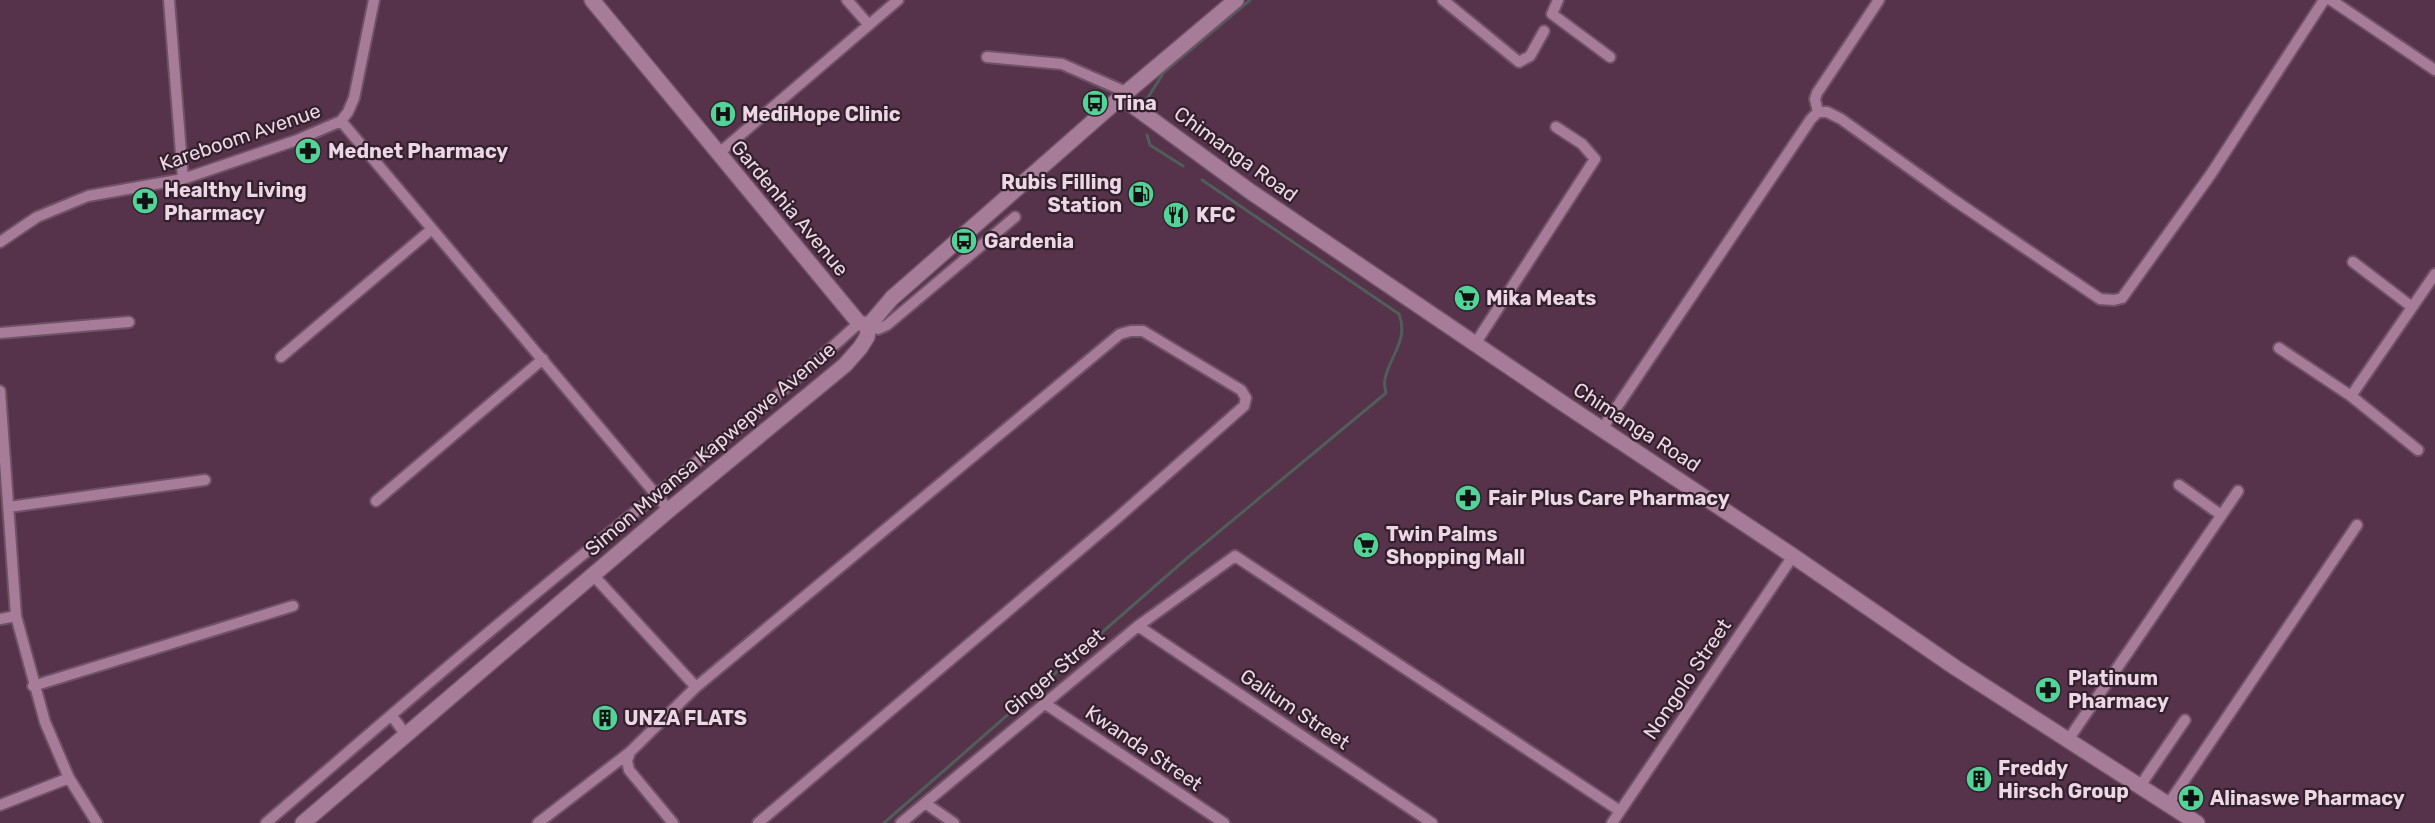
<svg xmlns="http://www.w3.org/2000/svg" width="2435" height="823" viewBox="0 0 2435 823" font-family="Rubik,sans-serif">
<style>
.lines{fill:none;stroke-linecap:round;stroke-linejoin:round}
.stream{stroke:#4f5e58;stroke-width:3}
.street-casing{stroke:#705267;stroke-width:14}
.secondary-casing{stroke:#705267;stroke-width:18}
.street{stroke:#a67c98;stroke-width:10}
.secondary{stroke:#a67c98;stroke-width:15}
.labels{text-anchor:middle;dominant-baseline:central;stroke-width:4.5;stroke-linejoin:round;paint-order:stroke}
.poi-label{font-size:20px;font-weight:bold;fill:#edd6e5;stroke:#32212c;text-anchor:start}
.street-label{font-size:20px;fill:#edd6e5;stroke:#32212c}
</style>
<rect width="100%" height="100%" fill="#56324b"/>
<g class="lines">
<path class="stream" d="M 1147,99 L 1164,72 L 1250,0
M 1147,135 L 1150,145 L 1183,166
M 884,823 L 1186,559 L 1386,393 C 1385,389 1384,383 1385,379 C 1390,355 1409,340 1399,314 L 1202,180"/>
<defs>
<path id="street" d="M 169,0 L 183,179
M 847,0 L 869,25
M 1443,0 L 1519,62 L 1530,56 L 1544,31
M 1558,0 L 1552,14 L 1610,57
M 2331,0 L 2435,70
M 987,57 L 1062,64 L 1126,92
M 1818,112 L 1815,99 L 1817,93 L 1879,0
M 341,121 L 669,510
M 718,154 L 898,0
M 0,242 L 37,217 L 88,196 L 183,179 L 297,140 L 341,121 L 348,112 L 354,98 L 374,0
M 2353,262 L 2412,307
M 869,325 L 878,329 L 887,325 L 1015,217
M 0,333 L 129,322
M 1475,344 L 1595,159 L 1582,144 L 1556,127
M 2279,348 L 2351,396 L 2418,450
M 281,357 L 432,229
M 0,391 L 16,616 L 45,722 L 69,778 L 97,823
M 2351,396 L 2435,274
M 1602,429 L 1811,119 L 1818,112 L 1827,112 L 1841,119 L 1954,200 L 2100,299 L 2114,300 L 2122,298 L 2211,174 L 2324,0
M 2179,485 L 2221,515
M 376,501 L 543,359
M 9,507 L 205,480
M 593,575 L 696,687
M 0,619 L 16,616
M 1138,626 L 1432,823
M 33,686 L 293,606
M 1044,703 L 1224,823
M 392,716 L 406,735
M 2068,740 L 2238,491
M 630,752 L 627,761 L 629,770 L 673,823
M 2140,786 L 2185,720
M 925,803 L 954,823
M 2169,803 L 2357,525
M 0,805 L 69,778
M 266,823 C 350,751 433,678 518,608 C 632,513 749,423 859,323
M 538,823 L 630,752 L 696,687 L 1120,334 L 1131,331 L 1143,331 L 1241,390 L 1246,398 L 1244,406 L 1115,520 L 758,823
M 901,823 L 1138,626 L 1235,556 L 1620,811
M 1612,823 L 1793,556"/>
<path id="secondary" d="M 592,0 L 859,323 L 869,325
M 1121,97 L 1251,192 L 1567,406 L 1793,556 L 1956,668 L 2197,823
M 303,823 L 669,510 L 845,365 L 860,348 L 867,337 L 869,325 L 892,298 L 1121,97 L 1236,0"/>
</defs>
<use href="#street" class="street-casing"/>
<use href="#secondary" class="secondary-casing"/>
<use href="#street" class="street"/>
<use href="#secondary" class="secondary"/>
</g>
<defs>
<symbol id="bus-disc" viewBox="-11 -11 22 22"><circle r="9.5" fill="#52d397" stroke="#32212c"/><path d="M-5-6H5V4H4V6H2V4H-2V6H-4V4H-5ZM-3.5-4V0h7V-4ZM-3.5 1.2v1.5H-2V1.2ZM2 1.2v1.5H3.5V1.2Z" fill="#111"/></symbol>
<symbol id="hospital-disc" viewBox="-11 -11 22 22"><circle r="9.5" fill="#52d397" stroke="#32212c"/><path d="M-5-5h3v3.5h4V-5h3V5h-3V1.5h-4V5h-3Z" fill="#111"/></symbol>
<symbol id="pharmacy-disc" viewBox="-11 -11 22 22"><circle r="9.5" fill="#52d397" stroke="#32212c"/><path d="M-2-6h4v4h4v4h-4v4h-4v-4h-4v-4h4Z" fill="#111"/></symbol>
<symbol id="fuel-disc" viewBox="-11 -11 22 22"><circle r="9.5" fill="#52d397" stroke="#32212c"/><path d="M-5.5-6h7V0h2V4h1.3V-2.5L3-4.5l.8-.8L6-3V5H2.5V1h-1V6h-7ZM-4.2-4.7v3.2H.2V-4.7Z" fill="#111"/></symbol>
<symbol id="restaurant-disc" viewBox="-11 -11 22 22"><circle r="9.5" fill="#52d397" stroke="#32212c"/><path d="M-5-6h1v4h1v-4h1v4h1v-4h1v5L-1.5 .5V6h-2V.5L-5-1ZM5-6V6H3V1.5H1.5Q1.5-4 5-6Z" fill="#111"/></symbol>
<symbol id="supermarket-disc" viewBox="-11 -11 22 22"><circle r="9.5" fill="#52d397" stroke="#32212c"/><path d="M-6-5.5h2.5l.6 2H6L4.5 2H-2.5L-4.4-4H-6ZM-1.5 3.2a1.3 1.3 0 1 0 .1 0ZM3 3.2a1.3 1.3 0 1 0 .1 0Z" fill="#111"/></symbol>
<symbol id="building-disc" viewBox="-11 -11 22 22"><circle r="9.5" fill="#52d397" stroke="#32212c"/><path d="M-4-6H4V6H1V3H-1V6H-4ZM-2.5-4.3h1.7v1.8h-1.7ZM.8-4.3h1.7v1.8H.8ZM-2.5-1h1.7V.8h-1.7ZM.8-1h1.7V.8H.8Z" fill="#111"/></symbol>
</defs>
<g fill-rule="evenodd">
<use href="#bus-disc" x="1080" y="88" width="30" height="30"/>
<use href="#hospital-disc" x="708" y="99" width="30" height="30"/>
<use href="#pharmacy-disc" x="293" y="136" width="30" height="30"/>
<use href="#fuel-disc" x="1126" y="179" width="30" height="30"/>
<use href="#pharmacy-disc" x="130" y="186" width="30" height="30"/>
<use href="#restaurant-disc" x="1161" y="200" width="30" height="30"/>
<use href="#bus-disc" x="949" y="226" width="30" height="30"/>
<use href="#supermarket-disc" x="1452" y="283" width="30" height="30"/>
<use href="#pharmacy-disc" x="1453" y="483" width="30" height="30"/>
<use href="#supermarket-disc" x="1351" y="530" width="30" height="30"/>
<use href="#pharmacy-disc" x="2033" y="675" width="30" height="30"/>
<use href="#building-disc" x="590" y="703" width="30" height="30"/>
<use href="#building-disc" x="1964" y="764" width="30" height="30"/>
<use href="#pharmacy-disc" x="2176" y="783" width="30" height="30"/>
</g>
<g class="labels">
<g class="poi-label">
<text x="1114" y="103">Tina</text>
<text x="742" y="114">MediHope Clinic</text>
<text x="328" y="151">Mednet Pharmacy</text>
<text x="1122" y="182" text-anchor="end">Rubis Filling<tspan x="1122" dy="23">Station</tspan></text>
<text x="164" y="190">Healthy Living<tspan x="164" dy="23">Pharmacy</tspan></text>
<text x="1196" y="215">KFC</text>
<text x="984" y="241">Gardenia</text>
<text x="1486" y="298">Mika Meats</text>
<text x="1488" y="498">Fair Plus Care Pharmacy</text>
<text x="1386" y="534">Twin Palms<tspan x="1386" dy="23">Shopping Mall</tspan></text>
<text x="2068" y="678">Platinum<tspan x="2068" dy="23">Pharmacy</tspan></text>
<text x="624" y="718">UNZA FLATS</text>
<text x="1998" y="768">Freddy<tspan x="1998" dy="23">Hirsch Group</tspan></text>
<text x="2210" y="798">Alinaswe Pharmacy</text>
</g>
<g class="street-label">
<text transform="translate(240 137) rotate(-19)">Kareboom Avenue</text>
<text transform="translate(1236 154) rotate(36)">Chimanga Road</text>
<text transform="translate(790 208) rotate(50)">Gardenhia Avenue</text>
<text transform="translate(1637 427) rotate(33)">Chimanga Road</text>
<text transform="translate(710 449) rotate(-40)">Simon Mwansa Kapwepwe Avenue</text>
<text transform="translate(1054 672) rotate(-40)">Ginger Street</text>
<text transform="translate(1687 679) rotate(-56)">Nongolo Street</text>
<text transform="translate(1295 709) rotate(34)">Galium Street</text>
<text transform="translate(1144 748) rotate(34)">Kwanda Street</text>
</g>
</g>
</svg>
